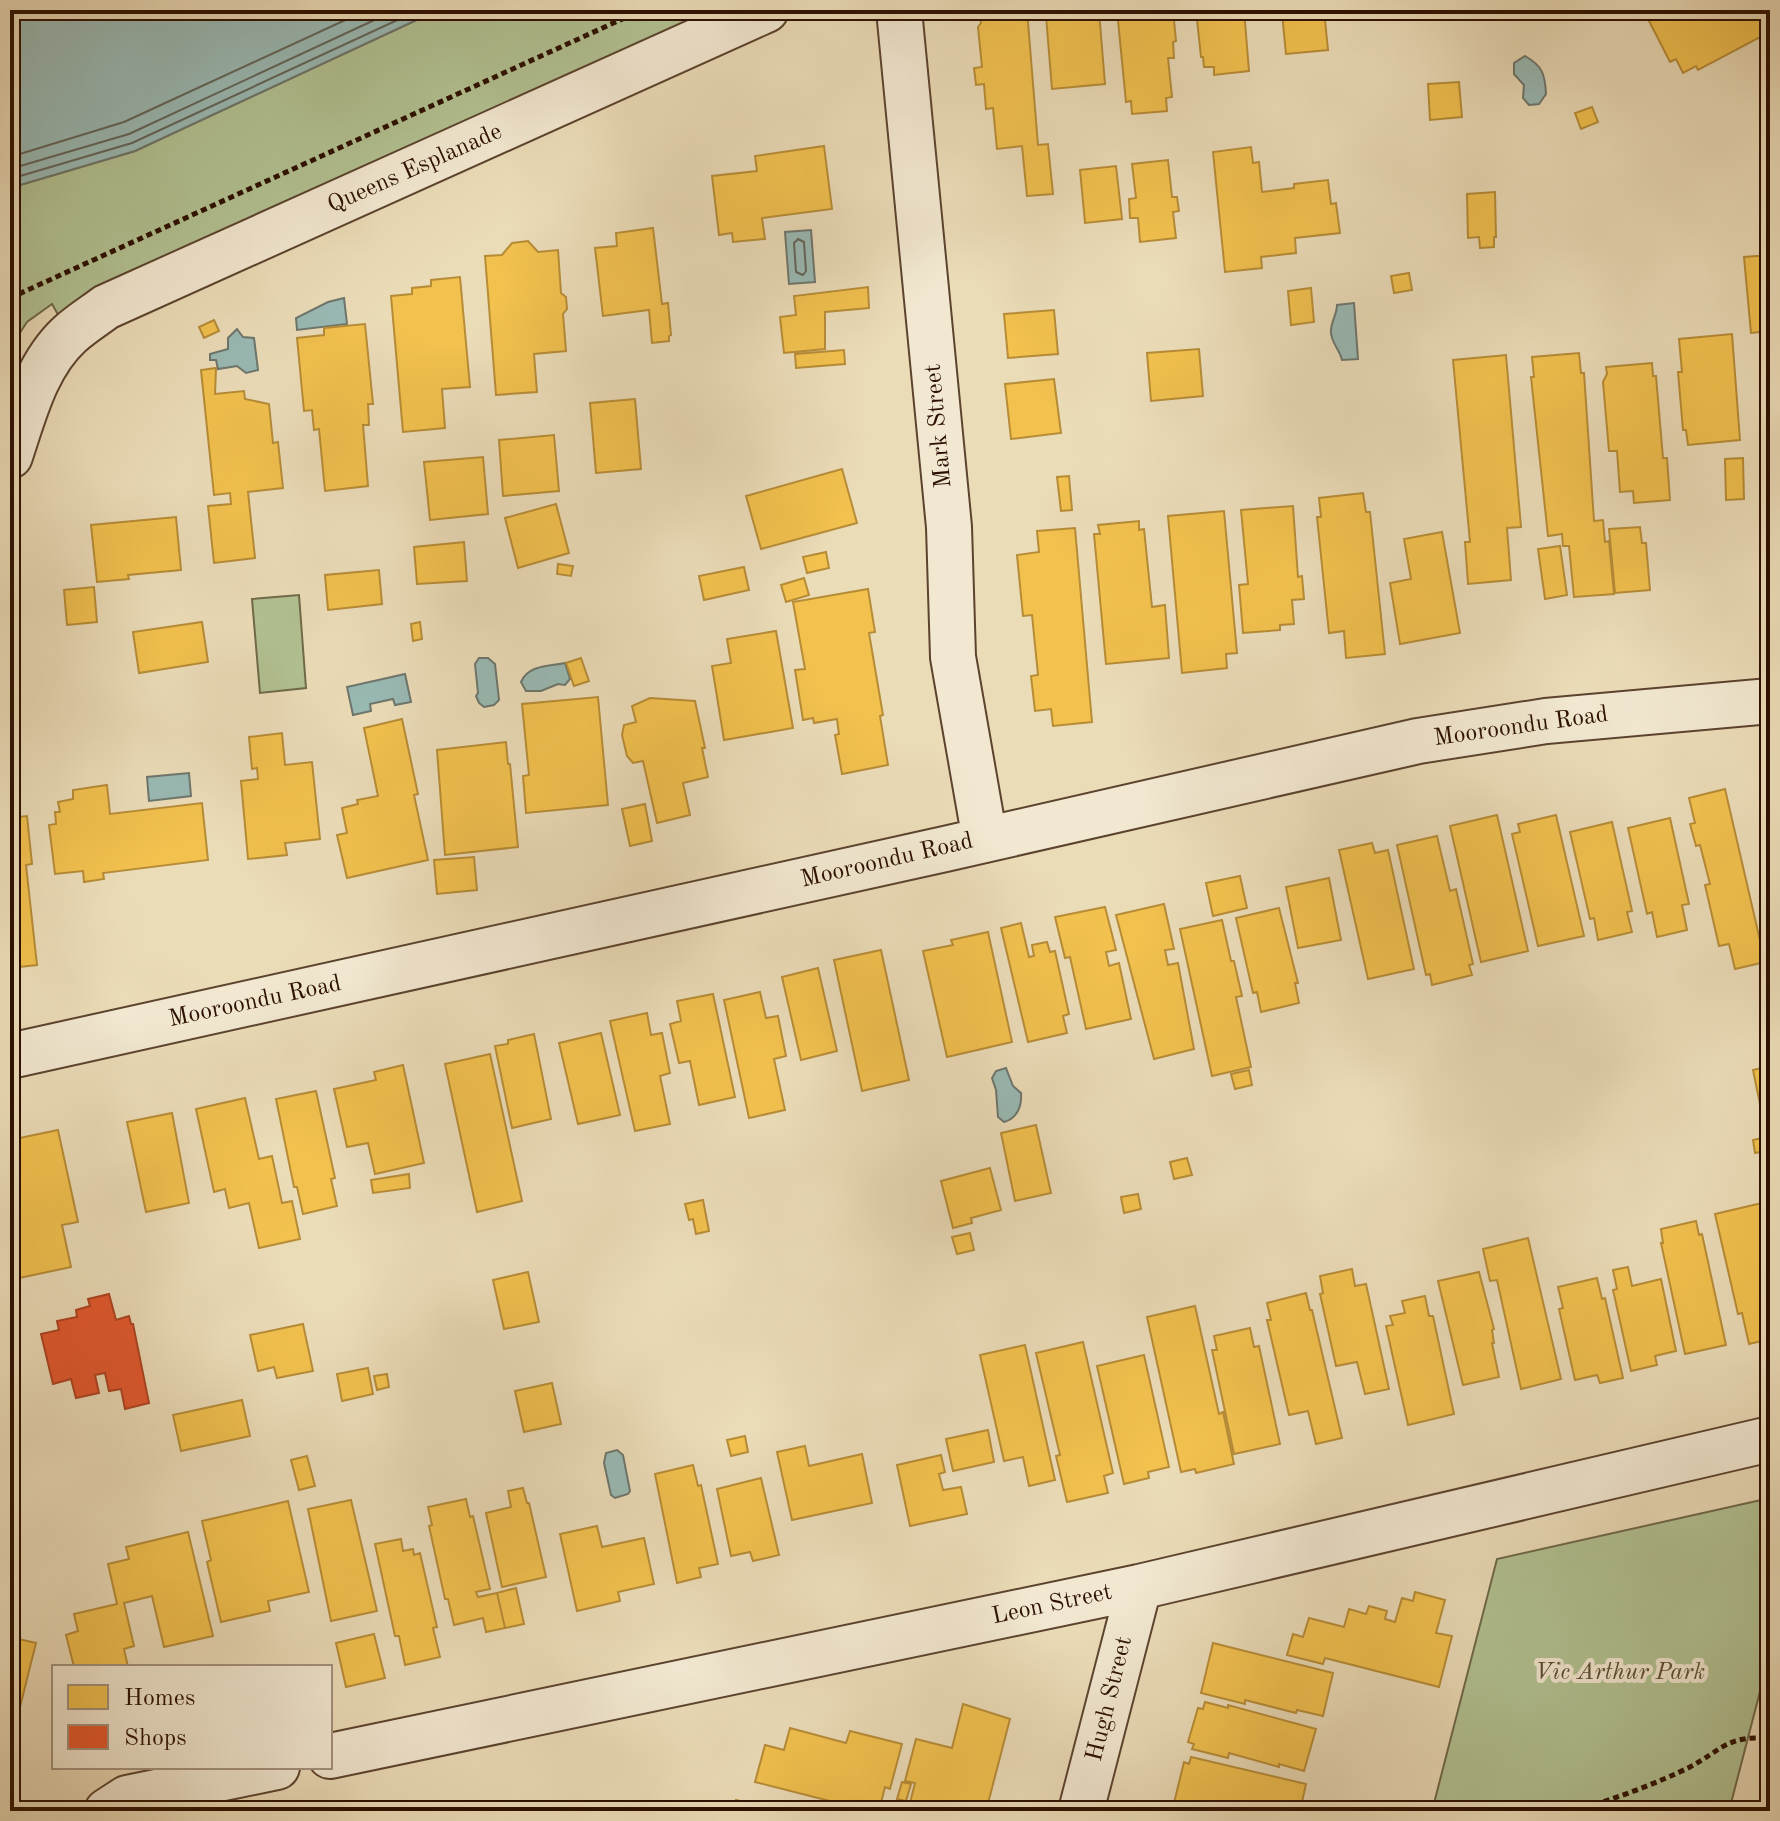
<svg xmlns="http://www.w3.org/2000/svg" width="1780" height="1821" viewBox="0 0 1780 1821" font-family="'Old Standard TT',serif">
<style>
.green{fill:#b2c293;stroke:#6f694a;stroke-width:2}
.water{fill:#99bab5;stroke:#6d766d;stroke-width:2}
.homes{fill:#f2c14e;stroke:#b78c37;stroke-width:2}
.shops{fill:#e4572e;stroke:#ad4220;stroke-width:2}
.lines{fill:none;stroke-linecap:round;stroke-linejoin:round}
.shore{stroke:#62655a;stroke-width:2}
.minor-casing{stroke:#5c432e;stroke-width:48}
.path{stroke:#2c1000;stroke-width:5;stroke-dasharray:6 4;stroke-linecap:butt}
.minor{stroke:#f2e8d1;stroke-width:44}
.labels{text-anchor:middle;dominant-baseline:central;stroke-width:8;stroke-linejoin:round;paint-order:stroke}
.street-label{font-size:24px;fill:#2c1000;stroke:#f2e8d1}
.park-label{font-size:24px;font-style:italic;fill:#5b4e33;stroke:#f2e8d1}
</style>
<rect width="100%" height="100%" fill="#ebdcb8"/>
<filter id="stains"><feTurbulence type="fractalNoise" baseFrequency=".0025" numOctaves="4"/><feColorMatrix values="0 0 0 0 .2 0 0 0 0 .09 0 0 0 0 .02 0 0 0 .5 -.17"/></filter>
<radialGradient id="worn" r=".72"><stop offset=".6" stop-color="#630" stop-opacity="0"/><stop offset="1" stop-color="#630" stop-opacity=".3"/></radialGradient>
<path class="green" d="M 438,10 L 766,10 L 69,334 L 52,304 L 27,322 L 10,348 L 10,188 L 135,151 Z
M 299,595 L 306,688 L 260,693 L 252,599 Z
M 1770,1498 L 1770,1653 L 1729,1811 L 1432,1811 L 1497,1559 Z"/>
<path class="water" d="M 10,10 L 438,10 L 135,151 L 10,188 Z
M 1525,56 C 1543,66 1545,75 1546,94 L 1539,104 L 1529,105 L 1523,98 L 1524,85 L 1514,74 L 1514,63 Z
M 811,230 L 815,282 L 789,284 L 785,232 Z
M 344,298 L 347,324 L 297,330 L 296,318 L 328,302 Z
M 1354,303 L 1358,359 L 1342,360 C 1340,350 1332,344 1331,333 C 1330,323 1337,315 1337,305 Z
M 237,329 L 243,337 L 254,338 L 258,370 L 246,373 L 237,366 L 218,369 L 216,360 L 210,360 L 210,354 L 228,349 L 228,338 Z
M 479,658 L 488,658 L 495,664 L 499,700 L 494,705 L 484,707 L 479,703 L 476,696 L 478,693 L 475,664 Z
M 565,663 L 570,679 L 565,685 L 558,684 L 541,691 L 526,691 L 521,682 C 528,665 549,666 565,663 Z
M 405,674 L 411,702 L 395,705 L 393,699 L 370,704 L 371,711 L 353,715 L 347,687 Z
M 189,773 L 191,796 L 149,801 L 147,777 Z
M 1006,1068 L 1013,1086 L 1021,1093 C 1022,1106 1017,1119 1004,1122 L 998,1117 L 996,1090 L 992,1078 L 996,1071 Z
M 617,1450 L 623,1455 L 630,1491 L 628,1494 L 615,1498 L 611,1495 L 604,1463 L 606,1453 Z"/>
<path class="homes" d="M 984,10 L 1027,10 L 1038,145 L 1048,144 L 1053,194 L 1027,196 L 1022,146 L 997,149 L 993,108 L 986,109 L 984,84 L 976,85 L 974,68 L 982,67 L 978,27 L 981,23 L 980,15 Z
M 1117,10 L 1173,10 L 1176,41 L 1173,42 L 1174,58 L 1168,58 L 1172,97 L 1166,98 L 1167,111 L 1132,114 L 1131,101 L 1126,102 Z
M 1196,10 L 1244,10 L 1249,71 L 1214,75 L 1214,67 L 1204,67 L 1203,57 L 1201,57 Z
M 1276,10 L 1324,10 L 1328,50 L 1286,54 L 1282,13 L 1277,14 Z
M 1661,10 L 1770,10 L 1770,32 L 1698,70 L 1696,66 L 1683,73 L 1676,59 L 1670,62 L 1647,17 Z
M 1099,11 L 1105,84 L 1052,89 L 1046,16 Z
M 1459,82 L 1462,117 L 1430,120 L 1428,84 Z
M 1592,107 L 1598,122 L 1581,129 L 1575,113 Z
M 824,146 L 832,209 L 762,218 L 765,239 L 733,242 L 732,233 L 719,235 L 712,176 L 757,171 L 755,156 Z
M 1251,147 L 1253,163 L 1259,162 L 1262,192 L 1294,188 L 1294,184 L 1328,180 L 1331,204 L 1336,203 L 1340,233 L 1295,238 L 1296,253 L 1261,257 L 1262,268 L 1225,272 L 1213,152 Z
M 1168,160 L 1172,197 L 1177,197 L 1179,211 L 1173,212 L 1176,238 L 1140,242 L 1138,218 L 1130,218 L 1129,199 L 1136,198 L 1132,164 Z
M 1116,166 L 1122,219 L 1085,223 L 1080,170 Z
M 1495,192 L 1496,237 L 1494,237 L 1494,247 L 1480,248 L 1479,237 L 1468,238 L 1467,194 Z
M 653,228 L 662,304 L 668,303 L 671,335 L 669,336 L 669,341 L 652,343 L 649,310 L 603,316 L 595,248 L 617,246 L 616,233 Z
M 528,241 L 538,252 L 558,250 L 561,293 L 566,297 L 567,309 L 563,314 L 566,351 L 534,354 L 537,392 L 496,395 L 485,256 L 502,255 L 512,243 Z
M 1770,255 L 1770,331 L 1751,333 L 1744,257 Z
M 1409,273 L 1412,290 L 1394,293 L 1391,276 Z
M 460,277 L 470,387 L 442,389 L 445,428 L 403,432 L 391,296 L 412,294 L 412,288 L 431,286 L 431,280 Z
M 868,287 L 869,308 L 825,312 L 825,349 L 784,353 L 780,317 L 796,315 L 794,296 Z
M 1311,288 L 1314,322 L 1291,325 L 1288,291 Z
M 1054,310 L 1058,354 L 1008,358 L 1004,314 Z
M 214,320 L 219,331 L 204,338 L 199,327 Z
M 365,324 L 373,404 L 368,404 L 369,425 L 363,425 L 368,486 L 325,491 L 319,429 L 314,430 L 312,410 L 304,411 L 297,338 L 324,335 L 324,328 Z
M 1732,334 L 1740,440 L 1688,445 L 1686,430 L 1683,430 L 1678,372 L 1682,372 L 1679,339 Z
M 1199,349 L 1203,396 L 1151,401 L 1147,353 Z
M 844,350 L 845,364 L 796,368 L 795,354 Z
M 1579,353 L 1581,373 L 1584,373 L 1594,521 L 1603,520 L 1605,542 L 1609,541 L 1614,594 L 1574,597 L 1569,546 L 1563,546 L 1562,534 L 1548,536 L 1531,377 L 1534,377 L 1532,357 Z
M 1506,355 L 1521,527 L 1507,528 L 1511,580 L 1468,584 L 1465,542 L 1470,542 L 1453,360 Z
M 1652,363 L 1653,376 L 1656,376 L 1663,458 L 1667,458 L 1670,500 L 1634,503 L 1633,491 L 1620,492 L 1617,451 L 1609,451 L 1603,382 L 1607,374 L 1606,367 Z
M 216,368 L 215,394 L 244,391 L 245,399 L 269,404 L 273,443 L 278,442 L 283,488 L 248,492 L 255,558 L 214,563 L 208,506 L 231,504 L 230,493 L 214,495 L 201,370 Z
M 1054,379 L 1061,433 L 1011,439 L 1005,384 Z
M 635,399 L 641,469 L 596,473 L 590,403 Z
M 554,435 L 559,491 L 503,496 L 499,440 Z
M 483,457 L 488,514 L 430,520 L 424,462 Z
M 1743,458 L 1744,499 L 1726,500 L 1725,459 Z
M 842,469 L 857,523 L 761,549 L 746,496 Z
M 1069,476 L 1072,510 L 1061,511 L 1057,477 Z
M 1363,493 L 1366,512 L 1370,512 L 1385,654 L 1346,658 L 1344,631 L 1329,633 L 1317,517 L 1321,517 L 1319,498 Z
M 556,504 L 569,553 L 518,568 L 505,518 Z
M 1293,506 L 1298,577 L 1302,576 L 1304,599 L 1292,600 L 1294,624 L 1280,625 L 1280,630 L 1243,633 L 1239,585 L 1248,584 L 1241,510 Z
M 1224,511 L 1237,653 L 1226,654 L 1227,668 L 1182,673 L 1168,516 Z
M 176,517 L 181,570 L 128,575 L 129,579 L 97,582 L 91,525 Z
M 1139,521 L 1139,530 L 1144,529 L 1152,607 L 1165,605 L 1169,658 L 1106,664 L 1094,534 L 1100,534 L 1098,525 Z
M 1640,527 L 1642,543 L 1646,543 L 1650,590 L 1615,593 L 1609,529 Z
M 1075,528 L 1092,722 L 1053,726 L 1051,709 L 1035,711 L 1031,676 L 1038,675 L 1032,615 L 1023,616 L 1017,555 L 1039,552 L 1037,531 Z
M 1442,532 L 1460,633 L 1400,644 L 1390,583 L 1411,579 L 1404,539 Z
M 464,542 L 467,581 L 417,584 L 414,547 Z
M 1560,546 L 1567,595 L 1545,599 L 1538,549 Z
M 826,552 L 829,568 L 807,573 L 803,557 Z
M 558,564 L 573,566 L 571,576 L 557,574 Z
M 744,567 L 749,590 L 704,600 L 699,576 Z
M 379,570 L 382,604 L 328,610 L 325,575 Z
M 804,578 L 809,595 L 786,602 L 781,585 Z
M 94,587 L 97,622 L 67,625 L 64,590 Z
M 868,589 L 875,632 L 869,633 L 883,715 L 880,716 L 888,765 L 842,774 L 835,735 L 839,734 L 837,719 L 814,723 L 813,718 L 803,720 L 795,670 L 805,669 L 793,602 Z
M 202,622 L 208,662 L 139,673 L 133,632 Z
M 420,622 L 422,639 L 413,641 L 411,624 Z
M 776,631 L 793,728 L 724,740 L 712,666 L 731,663 L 727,639 Z
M 581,658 L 589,681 L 574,686 L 566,663 Z
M 598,697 L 608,805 L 526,813 L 523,776 L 529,775 L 522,704 Z
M 650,698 L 695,701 L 705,748 L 702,748 L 708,777 L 683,783 L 690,815 L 657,823 L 643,761 L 633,763 L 627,756 L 622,735 L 624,725 L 636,722 L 632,706 Z
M 402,719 L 418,794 L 414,795 L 428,860 L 347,878 L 337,835 L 347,833 L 342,808 L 358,804 L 357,800 L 378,796 L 364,728 Z
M 282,733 L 285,765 L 312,762 L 320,839 L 285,843 L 287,855 L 248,859 L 241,781 L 258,779 L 257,768 L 252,769 L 249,737 Z
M 506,742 L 508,764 L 510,764 L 518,847 L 445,855 L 437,750 Z
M 107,785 L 110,814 L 202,803 L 208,860 L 103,873 L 104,879 L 84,882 L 83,871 L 55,874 L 49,825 L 56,824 L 55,812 L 60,812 L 58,802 L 73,799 L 73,790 Z
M 1725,789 L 1765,962 L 1735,969 L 1729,944 L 1719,946 L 1705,885 L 1710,884 L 1700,845 L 1696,846 L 1690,824 L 1695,823 L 1689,798 Z
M 645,804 L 652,841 L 630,846 L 622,809 Z
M 1497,815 L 1528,951 L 1481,962 L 1450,826 Z
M 1556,815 L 1584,936 L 1538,946 L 1512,834 L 1520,832 L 1518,824 Z
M 27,816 L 32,864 L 26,865 L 37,965 L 10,968 L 10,818 Z
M 1670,818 L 1689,904 L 1682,905 L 1687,930 L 1657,937 L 1652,912 L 1647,914 L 1628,828 Z
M 1612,822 L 1632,911 L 1627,912 L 1632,932 L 1598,940 L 1594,918 L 1590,919 L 1570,832 Z
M 1437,836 L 1450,891 L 1456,889 L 1473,964 L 1469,965 L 1472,975 L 1432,985 L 1430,974 L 1426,975 L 1397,845 Z
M 1372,843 L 1375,853 L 1388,850 L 1414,969 L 1368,979 L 1339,850 Z
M 474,857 L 477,890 L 437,894 L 434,860 Z
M 1240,876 L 1247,908 L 1213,916 L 1206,883 Z
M 1329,878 L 1341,940 L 1298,948 L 1286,887 Z
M 1164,904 L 1174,949 L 1165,950 L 1168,965 L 1178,963 L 1194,1049 L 1154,1059 L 1116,915 Z
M 1105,907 L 1116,950 L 1106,952 L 1109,966 L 1119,963 L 1131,1019 L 1086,1029 L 1070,957 L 1065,958 L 1055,917 Z
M 1279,908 L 1298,983 L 1295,983 L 1299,1003 L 1261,1012 L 1257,992 L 1253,993 L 1236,918 Z
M 1222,920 L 1231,961 L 1234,961 L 1242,996 L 1236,997 L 1251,1067 L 1212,1076 L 1180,929 Z
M 1021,923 L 1029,957 L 1034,956 L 1032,945 L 1047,942 L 1050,952 L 1055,951 L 1069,1014 L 1063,1016 L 1067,1033 L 1028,1042 L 1001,928 Z
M 988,932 L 1012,1042 L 947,1057 L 923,951 L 953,945 L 951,940 Z
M 881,950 L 909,1080 L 862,1091 L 834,960 Z
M 818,968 L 837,1051 L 801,1060 L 782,977 Z
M 760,992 L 766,1018 L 778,1016 L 786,1056 L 774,1059 L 785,1110 L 749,1118 L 724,1000 Z
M 713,994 L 735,1097 L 699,1105 L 690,1061 L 679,1063 L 670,1024 L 681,1021 L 677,1001 Z
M 647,1013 L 651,1035 L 662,1033 L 670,1073 L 660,1076 L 670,1124 L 635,1131 L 610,1021 Z
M 601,1033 L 620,1115 L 578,1124 L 559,1043 Z
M 534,1034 L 551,1119 L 512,1128 L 495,1046 L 508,1044 L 508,1040 Z
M 490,1054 L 522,1201 L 477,1212 L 445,1064 Z
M 403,1065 L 424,1163 L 375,1174 L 368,1143 L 347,1147 L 334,1089 L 376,1080 L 374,1072 Z
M 1770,1066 L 1770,1143 L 1768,1143 L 1753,1070 Z
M 1249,1070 L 1252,1085 L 1235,1089 L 1231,1074 Z
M 316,1091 L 335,1178 L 331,1179 L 337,1206 L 303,1214 L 297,1187 L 294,1187 L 276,1099 Z
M 245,1098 L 259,1159 L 272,1156 L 282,1203 L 292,1201 L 300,1239 L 259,1248 L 249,1203 L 229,1208 L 225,1189 L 214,1192 L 196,1109 Z
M 172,1113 L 189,1203 L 146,1212 L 127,1122 Z
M 1036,1125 L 1051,1193 L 1015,1201 L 1001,1133 Z
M 58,1130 L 78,1222 L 62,1225 L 71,1267 L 10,1280 L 10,1140 Z
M 1762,1138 L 1765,1151 L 1755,1153 L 1753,1140 Z
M 1187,1158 L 1192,1175 L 1174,1179 L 1170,1162 Z
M 990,1168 L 1001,1210 L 971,1218 L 972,1223 L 953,1228 L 941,1181 Z
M 409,1174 L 410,1188 L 373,1193 L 371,1180 Z
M 1138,1194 L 1141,1209 L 1124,1213 L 1121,1197 Z
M 703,1200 L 709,1231 L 696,1234 L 693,1219 L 689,1220 L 685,1204 Z
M 1762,1203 L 1770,1240 L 1770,1339 L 1749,1344 L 1742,1313 L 1738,1314 L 1715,1214 Z
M 1696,1221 L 1699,1235 L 1702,1234 L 1726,1345 L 1685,1354 L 1661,1243 L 1663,1243 L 1661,1229 Z
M 970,1233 L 974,1250 L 957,1254 L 952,1237 Z
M 1528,1238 L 1561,1379 L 1521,1389 L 1497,1280 L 1490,1281 L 1483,1249 Z
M 1628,1267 L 1632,1286 L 1661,1279 L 1676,1351 L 1655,1356 L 1657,1365 L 1631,1371 L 1613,1290 L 1617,1289 L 1613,1270 Z
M 1352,1269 L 1355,1286 L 1366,1284 L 1389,1389 L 1365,1394 L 1357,1362 L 1336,1366 L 1320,1294 L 1323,1293 L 1320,1276 Z
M 528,1272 L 539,1322 L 504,1329 L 493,1280 Z
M 1479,1272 L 1494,1329 L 1492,1330 L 1494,1343 L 1492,1343 L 1499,1377 L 1463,1385 L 1438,1281 Z
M 1597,1278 L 1602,1299 L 1605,1298 L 1623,1378 L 1600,1383 L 1597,1375 L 1575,1380 L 1559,1309 L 1563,1308 L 1558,1287 Z
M 1306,1293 L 1310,1310 L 1312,1310 L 1342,1438 L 1316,1444 L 1308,1411 L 1289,1415 L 1267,1320 L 1271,1320 L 1267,1303 Z
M 1425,1296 L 1429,1316 L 1433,1316 L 1454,1414 L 1408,1425 L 1386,1326 L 1393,1325 L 1390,1316 L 1405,1313 L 1402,1301 Z
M 1195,1306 L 1219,1414 L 1223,1412 L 1234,1464 L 1196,1473 L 1195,1469 L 1181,1472 L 1147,1317 Z
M 303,1324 L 313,1371 L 277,1378 L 274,1367 L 258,1371 L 250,1335 Z
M 1250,1328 L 1254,1347 L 1259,1346 L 1280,1444 L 1234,1454 L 1212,1350 L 1217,1350 L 1214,1336 Z
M 1083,1342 L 1113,1473 L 1104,1476 L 1108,1493 L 1067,1502 L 1056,1456 L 1060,1455 L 1036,1353 Z
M 1025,1345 L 1055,1480 L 1029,1486 L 1023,1457 L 1004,1461 L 980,1355 Z
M 1144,1355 L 1169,1467 L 1148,1472 L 1149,1478 L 1124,1484 L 1097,1366 Z
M 368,1368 L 373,1394 L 342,1401 L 337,1374 Z
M 387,1374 L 389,1387 L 377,1390 L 374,1376 Z
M 552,1383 L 561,1424 L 524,1432 L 515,1391 Z
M 242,1400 L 250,1436 L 181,1451 L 173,1415 Z
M 988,1430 L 994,1462 L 953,1471 L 946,1439 Z
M 745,1436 L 748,1452 L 731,1456 L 727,1440 Z
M 805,1446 L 809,1466 L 862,1454 L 872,1503 L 792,1520 L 777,1452 Z
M 941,1455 L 945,1472 L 939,1474 L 943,1490 L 961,1487 L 967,1514 L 910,1526 L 897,1465 Z
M 307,1456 L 315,1486 L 299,1490 L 291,1460 Z
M 693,1465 L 698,1486 L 701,1485 L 718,1564 L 699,1568 L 701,1577 L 677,1583 L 655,1474 Z
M 761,1478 L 779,1555 L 753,1561 L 750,1552 L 731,1556 L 717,1489 Z
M 523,1488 L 527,1503 L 529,1503 L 546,1577 L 502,1587 L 486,1513 L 511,1507 L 508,1491 Z
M 466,1499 L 470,1517 L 473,1516 L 490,1589 L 476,1592 L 478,1597 L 497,1593 L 505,1628 L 486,1632 L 483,1618 L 454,1625 L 448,1599 L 445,1599 L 429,1526 L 432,1525 L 428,1507 Z
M 351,1500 L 377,1611 L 331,1621 L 308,1509 Z
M 288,1501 L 309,1592 L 268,1601 L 270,1611 L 221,1622 L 207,1562 L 211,1560 L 202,1521 Z
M 597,1526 L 602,1547 L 644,1538 L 654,1584 L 618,1592 L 620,1601 L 577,1611 L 560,1534 Z
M 188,1532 L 213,1636 L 164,1647 L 152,1596 L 124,1603 L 134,1646 L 124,1649 L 128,1667 L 74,1667 L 66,1635 L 78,1631 L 74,1614 L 117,1604 L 108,1564 L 129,1559 L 126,1547 Z
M 401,1539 L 403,1551 L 413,1549 L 414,1555 L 420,1553 L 437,1627 L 433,1628 L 440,1657 L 405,1665 L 399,1636 L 395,1636 L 375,1544 Z
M 516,1588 L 524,1624 L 505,1628 L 497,1593 Z
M 1415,1592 L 1445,1600 L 1436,1633 L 1452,1636 L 1439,1687 L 1325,1658 L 1323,1664 L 1287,1655 L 1293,1634 L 1303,1637 L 1309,1618 L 1344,1627 L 1349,1609 L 1366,1614 L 1369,1606 L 1387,1611 L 1385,1619 L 1395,1622 L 1402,1598 L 1413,1601 Z
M 374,1634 L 385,1678 L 346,1687 L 336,1643 Z
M 10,1637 L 36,1643 L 16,1723 L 10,1722 Z
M 1213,1643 L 1333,1673 L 1323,1716 L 1297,1710 L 1296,1713 L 1245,1700 L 1245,1704 L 1201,1693 Z
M 1205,1702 L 1228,1708 L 1228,1705 L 1316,1729 L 1304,1771 L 1279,1764 L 1279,1767 L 1229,1753 L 1228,1758 L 1192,1749 L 1194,1744 L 1188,1742 L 1198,1708 L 1203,1709 Z
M 963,1704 L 1010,1719 L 986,1811 L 908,1811 L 915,1783 L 905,1781 L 916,1739 L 952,1748 Z
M 790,1728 L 846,1743 L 850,1731 L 902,1744 L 890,1789 L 885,1787 L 879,1811 L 869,1811 L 755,1782 L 765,1745 L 784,1750 Z
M 1191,1757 L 1306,1784 L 1300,1811 L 1204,1811 L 1174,1803 L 1184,1762 L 1189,1764 Z
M 902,1782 L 911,1784 L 906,1801 L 897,1799 Z
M 736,1800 L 756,1805 L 754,1811 L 733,1811 Z"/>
<path class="shops" d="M 109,1294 L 116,1320 L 129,1316 L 131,1324 L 133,1324 L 149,1403 L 125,1409 L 121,1389 L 109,1391 L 105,1373 L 95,1375 L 99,1393 L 76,1398 L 71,1379 L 53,1384 L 41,1334 L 59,1330 L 57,1321 L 77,1317 L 76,1310 L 90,1306 L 88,1299 Z"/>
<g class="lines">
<path class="shore" d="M 10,157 L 124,122 L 367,10
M 10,169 L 129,134 L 396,10
M 10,179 L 132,143 L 419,10
M 798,239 L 804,242 L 806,271 L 803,275 L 796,272 L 794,243 Z"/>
<defs>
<path id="minor" d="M 899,10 L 949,527 L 953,657 L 985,840
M 10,456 C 24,414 36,365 70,334 C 81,324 94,316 106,307 L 766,10
M 10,1056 L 945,849 L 1418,741 L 1546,721 L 1770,701
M 330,1756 L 1139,1587 L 1770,1439
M 107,1811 L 127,1798 L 277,1767
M 1081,1811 L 1139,1587"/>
</defs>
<use href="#minor" class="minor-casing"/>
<path class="path" d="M 10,298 L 642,10
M 1770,1774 L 1768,1784 L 1770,1785
M 1565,1811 C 1597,1807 1660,1782 1690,1767 C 1722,1750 1728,1734 1770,1739"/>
<use href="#minor" class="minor"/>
</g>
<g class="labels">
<g class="street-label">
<text transform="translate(415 169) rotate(-24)">Queens Esplanade</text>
<text transform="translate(939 426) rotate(-95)">Mark Street</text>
<text transform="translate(1521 727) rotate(-8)">Mooroondu Road</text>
<text transform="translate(887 861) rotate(-13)">Mooroondu Road</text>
<text transform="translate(255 1002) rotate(-12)">Mooroondu Road</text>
<text transform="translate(1052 1605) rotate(-12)">Leon Street</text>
<text transform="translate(1110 1699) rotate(-76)">Hugh Street</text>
</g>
<g class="park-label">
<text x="1620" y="1673">Vic Arthur Park</text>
</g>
</g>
<rect width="1780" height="1821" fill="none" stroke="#ebdcb8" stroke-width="40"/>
<rect x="12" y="12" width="1756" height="1797" fill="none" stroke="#2c1000" stroke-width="4"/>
<rect x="20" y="20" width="1740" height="1781" fill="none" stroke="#2c1000" stroke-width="2"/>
<rect x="52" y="1665" width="280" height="104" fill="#f2e8d1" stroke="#a3927d" stroke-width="2"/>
<rect x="68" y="1685" width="40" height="24" fill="#f2c14e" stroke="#a3927d" stroke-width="2"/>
<text x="124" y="1705" font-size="24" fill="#2c1000">Homes</text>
<rect x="68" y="1725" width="40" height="24" fill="#e4572e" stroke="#a3927d" stroke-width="2"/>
<text x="124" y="1745" font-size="24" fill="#2c1000">Shops</text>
<rect width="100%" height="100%" filter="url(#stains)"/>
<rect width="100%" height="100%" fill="url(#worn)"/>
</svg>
